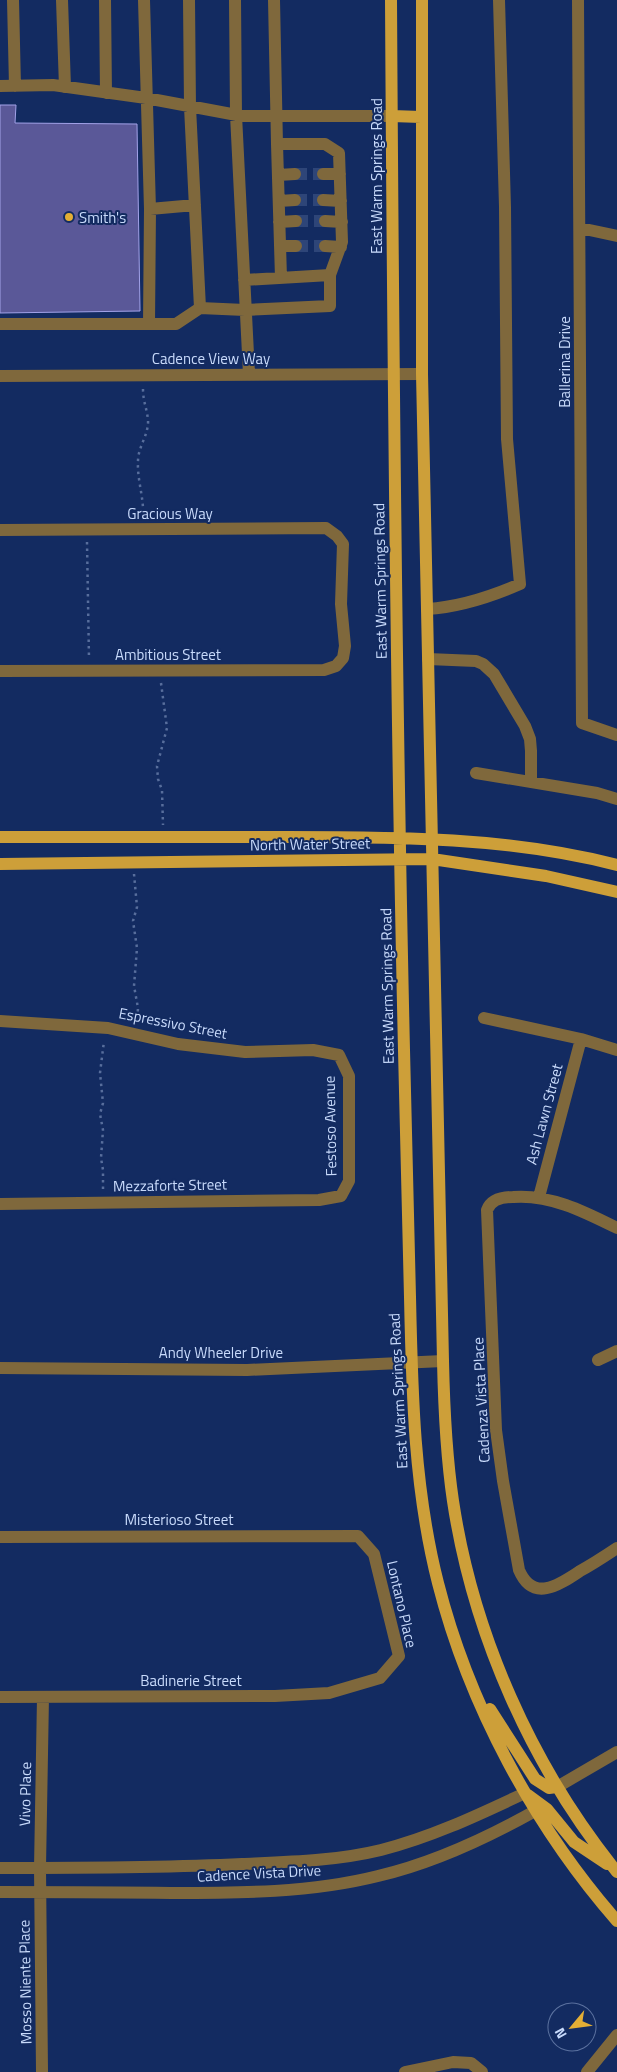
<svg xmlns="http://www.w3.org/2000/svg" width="617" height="2072" viewBox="0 0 617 2072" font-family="'Titillium Web',sans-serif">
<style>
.building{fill:#5a5898;stroke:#a2a2e8}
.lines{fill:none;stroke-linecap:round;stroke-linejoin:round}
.minor-tunnel{stroke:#2e4578;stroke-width:12;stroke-dasharray:12 6;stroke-linecap:butt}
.path{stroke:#586e9c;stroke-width:2.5;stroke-dasharray:2.5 4;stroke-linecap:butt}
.minor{stroke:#7f683c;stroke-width:12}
.major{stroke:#cd9f39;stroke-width:12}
.poi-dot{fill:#e3ae35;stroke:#132b61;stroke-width:2}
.labels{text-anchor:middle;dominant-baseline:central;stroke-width:4;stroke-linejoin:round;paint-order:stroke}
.street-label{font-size:15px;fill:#c8dafb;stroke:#132b61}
.poi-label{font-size:15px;fill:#c8dafb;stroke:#132b61;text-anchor:start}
</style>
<rect width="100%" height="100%" fill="#132b61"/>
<path class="building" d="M 0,105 L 16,105 L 15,123 L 137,124 L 140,311 L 0,313 Z"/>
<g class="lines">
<path class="minor-tunnel" d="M 295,174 L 323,174
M 295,200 L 323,200
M 296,221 L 325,221
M 296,246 L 325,246"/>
<path class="path" d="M 143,389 C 143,401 147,409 148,420 C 149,434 138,447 138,461 C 137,480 144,497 143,516
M 87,542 L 89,659
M 161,683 L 167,728 L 157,766 L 158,779 L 162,790 L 163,825
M 134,874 L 137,907 L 133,921 L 137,948 L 134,986 L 138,1008 L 137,1023
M 103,1189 L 103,1170 L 101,1158 L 103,1130 L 100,1114 L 103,1103 L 100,1073 L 104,1041"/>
<path class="minor" d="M 13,0 L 15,86
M 62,0 L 65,87
M 105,0 L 106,93
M 144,0 L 150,209
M 189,0 L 190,107 L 200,308
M 235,0 L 236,115 L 249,374
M 274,0 L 277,144
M 578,0 L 582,723 L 617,735
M 0,86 L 53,85 L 146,98 L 242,116 L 392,116
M 323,174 L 340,174
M 278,175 L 295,174
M 323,200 L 341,201
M 279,201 L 295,200
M 325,221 L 342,222
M 279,222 L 296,221
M 580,228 L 617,236
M 280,246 L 296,246
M 325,246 L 341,247
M 281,278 L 277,144 L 325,144 L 339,153 L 342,242 L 330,275
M 0,324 L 176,324 L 200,308 L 245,310 L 330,306 L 330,275 L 244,280
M 149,324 L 150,209 L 195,205
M 0,376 L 422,374
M 0,530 L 326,528 L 337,536 L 343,544 L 341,604 L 345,646 L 343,658 L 336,666 L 324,670 L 0,671
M 427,609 C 459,607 490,597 520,584 L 507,439 L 505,207 L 499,0
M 428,659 L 476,661 L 483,664 L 494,674 L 525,726 L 530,739 L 531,751 L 531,782
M 476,773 L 597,793 L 617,799
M 484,1018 L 581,1039 L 617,1050
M 0,1021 L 108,1028 L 178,1044 L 245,1052 L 313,1050 L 339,1055 L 349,1076 L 349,1181 L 341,1196 L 319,1200 L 0,1204
M 539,1197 L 581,1039
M 617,1228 C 585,1212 550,1194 513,1197 C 502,1197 491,1199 487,1210 L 496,1430 L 503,1481 L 519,1570 C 533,1603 559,1585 580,1571 C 593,1564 605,1556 617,1548
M 598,1360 L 617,1351
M 0,1368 L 247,1370 L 443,1361
M 0,1537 L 358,1536 L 374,1554 L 399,1656 L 380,1678 L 329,1693 L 275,1696 L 0,1697
M 557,1787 L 617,1752
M 0,1868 C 81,1868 161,1868 242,1864 C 289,1862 336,1861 381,1850 C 432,1837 478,1815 525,1793
M 0,1892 C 57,1892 114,1892 171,1893 C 240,1893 310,1893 378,1876 C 434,1863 485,1839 535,1811
M 42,2072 L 40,1868 L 43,1697
M 405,2072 L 453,2062 L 471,2063 L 482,2072
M 587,2072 L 617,2035"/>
<path class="major" d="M 391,0 C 393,350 396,700 404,1050 C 406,1132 408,1215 410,1297 C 412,1393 414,1489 438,1583 C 469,1705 534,1826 617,1921
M 422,0 L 422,374 L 443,1361 C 444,1408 446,1454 453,1501 C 473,1634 532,1767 617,1872
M 392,116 L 421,117
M 0,837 C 96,837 191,837 287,837 C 398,837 509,837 617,865
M 0,864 L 432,859 L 546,876 L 617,892
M 490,1709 L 535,1779 L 549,1788 L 557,1787
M 528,1795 L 547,1809 L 574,1842 L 607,1864"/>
</g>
<circle class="poi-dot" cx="69" cy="217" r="5"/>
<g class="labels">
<g class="street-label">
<text transform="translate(376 176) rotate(-90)">East Warm Springs Road</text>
<text x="211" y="358">Cadence View Way</text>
<text transform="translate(564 362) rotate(-90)">Ballerina Drive</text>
<text x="170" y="513">Gracious Way</text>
<text transform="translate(380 581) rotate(-91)">East Warm Springs Road</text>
<text x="168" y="654">Ambitious Street</text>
<text transform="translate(310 844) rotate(-1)">North Water Street</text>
<text transform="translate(387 986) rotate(-91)">East Warm Springs Road</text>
<text transform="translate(173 1023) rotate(11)">Espressivo Street</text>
<text transform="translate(544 1114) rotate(-75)">Ash Lawn Street</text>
<text transform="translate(330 1126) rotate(-91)">Festoso Avenue</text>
<text transform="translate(170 1185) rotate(-1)">Mezzaforte Street</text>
<text x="221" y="1352">Andy Wheeler Drive</text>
<text transform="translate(398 1391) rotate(-93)">East Warm Springs Road</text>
<text transform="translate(481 1400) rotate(-93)">Cadenza Vista Place</text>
<text x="179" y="1519">Misterioso Street</text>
<text transform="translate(402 1604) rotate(77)">Lontano Place</text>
<text x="191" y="1680">Badinerie Street</text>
<text transform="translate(25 1794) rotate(-89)">Vivo Place</text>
<text transform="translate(259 1873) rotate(-3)">Cadence Vista Drive</text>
<text transform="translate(25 1982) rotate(-91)">Mosso Niente Place</text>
</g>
<g class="poi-label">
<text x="79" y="217">Smith's</text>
</g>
</g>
<g transform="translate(572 2027) rotate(241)"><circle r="24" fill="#132b61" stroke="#5b719f"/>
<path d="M0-4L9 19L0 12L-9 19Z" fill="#e3ae35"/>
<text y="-8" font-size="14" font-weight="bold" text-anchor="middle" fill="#c8dafb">N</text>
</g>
</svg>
